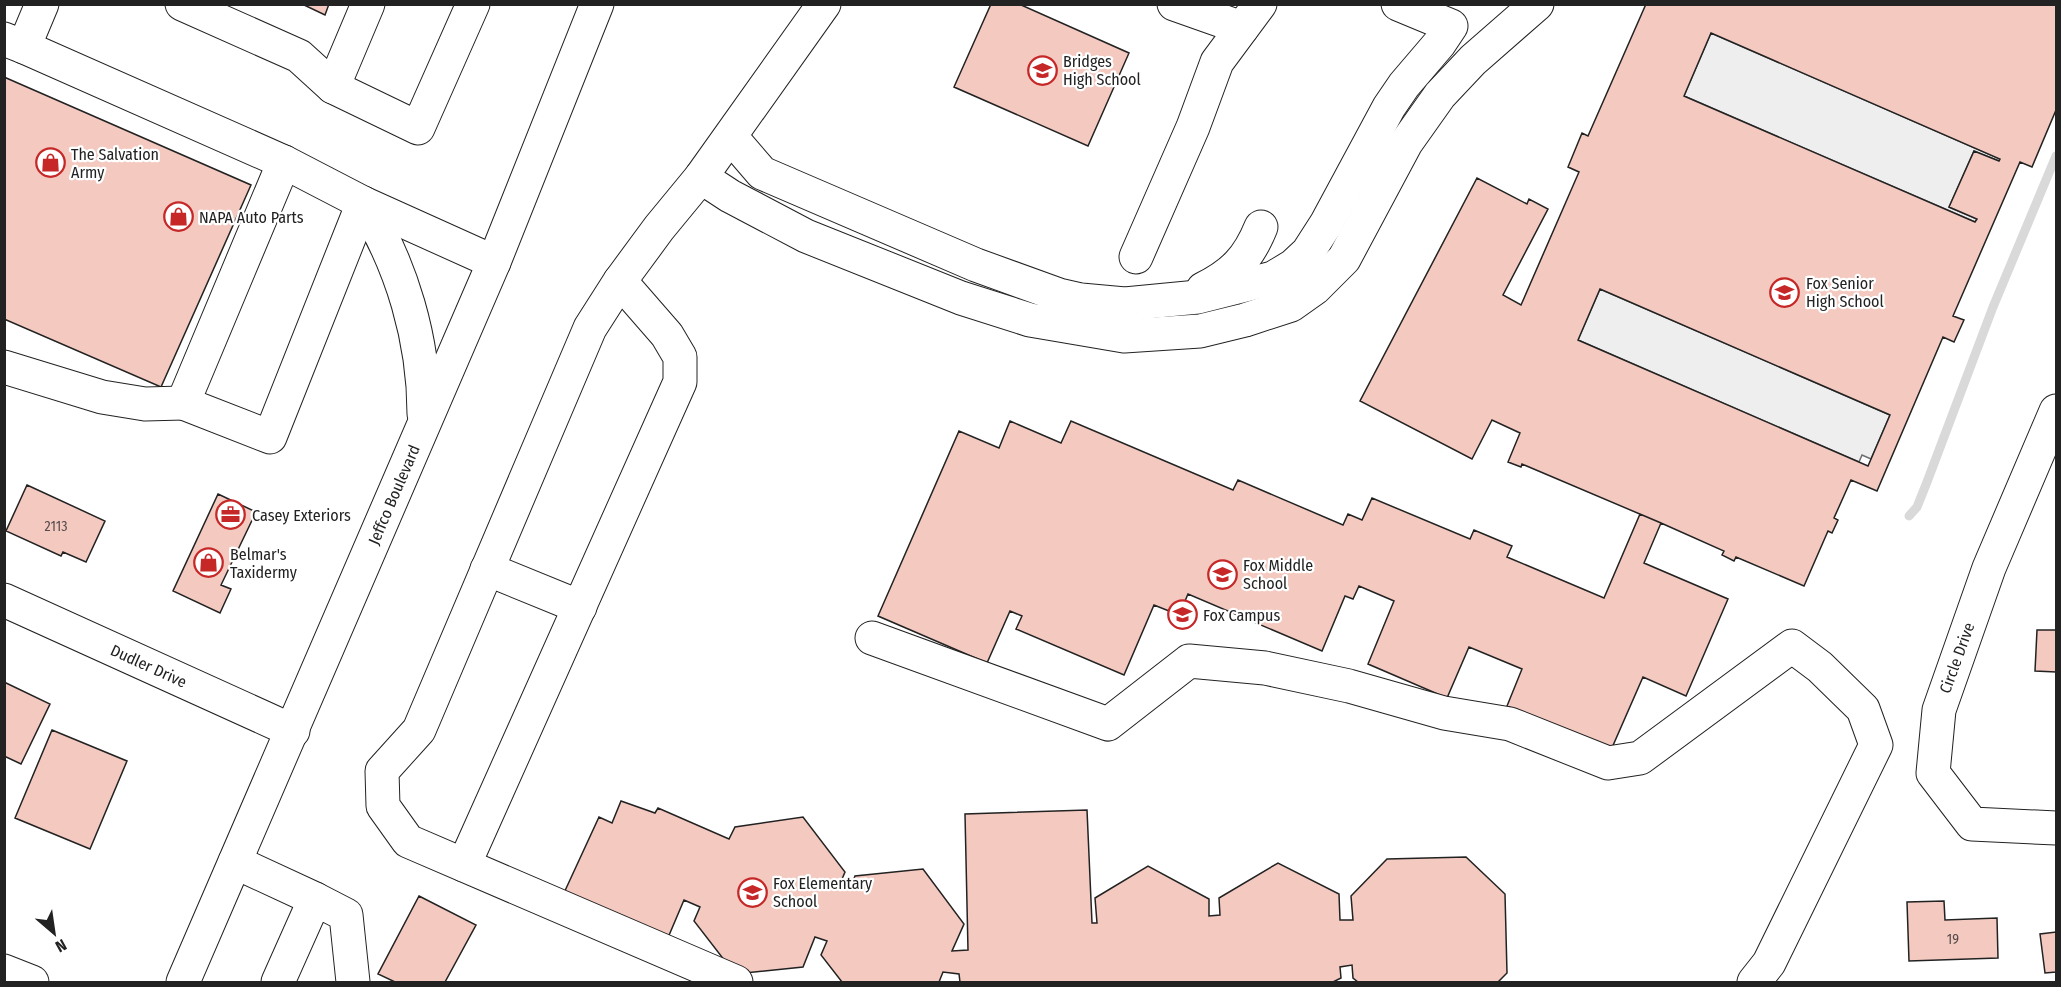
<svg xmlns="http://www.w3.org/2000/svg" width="2061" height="987" viewBox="0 0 2061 987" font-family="'Fira Sans Condensed',sans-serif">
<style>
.green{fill:#eee;stroke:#6f6f6f;stroke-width:1.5}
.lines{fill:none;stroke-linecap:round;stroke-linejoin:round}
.stream{stroke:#d9d9d9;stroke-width:9}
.building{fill:#f3c9c0;stroke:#222;stroke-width:1.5;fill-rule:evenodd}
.minor-casing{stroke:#222;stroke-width:35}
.major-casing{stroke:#222;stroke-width:35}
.minor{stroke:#fff;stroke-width:33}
.major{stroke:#fff;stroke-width:33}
.labels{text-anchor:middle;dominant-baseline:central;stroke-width:4.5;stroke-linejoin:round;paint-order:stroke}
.number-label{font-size:14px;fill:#564c4a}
.poi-label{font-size:16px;fill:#222;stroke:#fff;text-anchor:start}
.street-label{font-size:16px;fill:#222;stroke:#fff}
</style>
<rect width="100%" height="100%" fill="#fff"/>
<path class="green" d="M 1711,33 L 2000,159 L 1999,161 L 1974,151 L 1949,207 L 1977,219 L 1975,222 L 1684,96 Z
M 1600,289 L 1890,415 L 1871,459 L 1862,455 L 1859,462 L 1578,340 Z"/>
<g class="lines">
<path class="stream" d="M 1909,516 L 1917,507 L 1927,482 L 1993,307 L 2056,156"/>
</g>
<path class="building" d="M 302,4 L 329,4 L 325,15 Z
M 991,4 L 1019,4 L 1129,53 L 1088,146 L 954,87 Z
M 1646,4 L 2056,4 L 2056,110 L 2032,167 L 2020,162 L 1953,316 L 1964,320 L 1954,342 L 1943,337 L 1877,491 L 1851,480 L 1834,518 L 1838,520 L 1832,533 L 1828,531 L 1804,586 L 1736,557 L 1734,561 L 1722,555 L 1724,551 L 1661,523 L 1522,464 L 1521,467 L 1508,462 L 1520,433 L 1492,420 L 1472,459 L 1360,401 L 1477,178 L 1527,204 L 1529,199 L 1548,209 L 1503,295 L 1521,305 L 1579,172 L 1568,167 L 1582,133 L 1588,136 ZM 1711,33 L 2000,159 L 1999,161 L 1974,151 L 1949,207 L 1977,219 L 1975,222 L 1684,96 ZM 1600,289 L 1890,415 L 1868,466 L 1578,340 Z
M 4,77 L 251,185 L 161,387 L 4,319 Z
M 1010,421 L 1061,443 L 1071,421 L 1233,490 L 1238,480 L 1343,525 L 1348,514 L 1362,520 L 1372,498 L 1470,539 L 1474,530 L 1512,546 L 1507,557 L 1604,598 L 1640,514 L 1661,523 L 1644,563 L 1728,599 L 1686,696 L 1643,677 L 1611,750 L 1507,706 L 1522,669 L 1469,647 L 1447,698 L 1368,664 L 1394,601 L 1359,586 L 1353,599 L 1345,596 L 1322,651 L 1188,594 L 1179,615 L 1154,605 L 1124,675 L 1016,629 L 1022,616 L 1010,611 L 987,663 L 878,616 L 959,431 L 999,448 Z
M 27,485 L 105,521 L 86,562 L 63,552 L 61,556 L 6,531 Z
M 218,494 L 256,512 L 221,585 L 231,589 L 220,613 L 173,591 Z
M 2037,630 L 2056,630 L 2056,672 L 2035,671 Z
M 4,682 L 50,704 L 21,764 L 4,756 Z
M 52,730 L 127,761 L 90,849 L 15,818 Z
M 621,801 L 655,813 L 658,808 L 729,839 L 735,827 L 803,817 L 845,872 L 839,886 L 850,890 L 855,876 L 923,869 L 964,924 L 952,951 L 968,950 L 965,814 L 1087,810 L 1092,923 L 1097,923 L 1095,898 L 1148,866 L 1209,899 L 1209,916 L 1220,915 L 1219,898 L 1278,863 L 1339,894 L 1340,920 L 1353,920 L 1351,896 L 1387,859 L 1466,857 L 1505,894 L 1507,973 L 1498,982 L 1358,982 L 1353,978 L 1352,965 L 1340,967 L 1341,978 L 1333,982 L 960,982 L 959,974 L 943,972 L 939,982 L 842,982 L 821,955 L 827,941 L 815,937 L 803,967 L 735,974 L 694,921 L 700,907 L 684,900 L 667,940 L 563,895 L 599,817 L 612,823 Z
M 419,896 L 476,925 L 445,982 L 395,982 L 378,974 Z
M 1944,901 L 1945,920 L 1997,918 L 1998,958 L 1909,961 L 1907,902 Z
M 2056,932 L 2056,972 L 2045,973 L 2040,934 Z"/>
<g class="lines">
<defs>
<g id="minor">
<path d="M 182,4 L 299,56 L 333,87 L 418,128 L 473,4"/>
<path d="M 1174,4 L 1242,28"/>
<path d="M 4,39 L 24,47 L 42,4"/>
<path d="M 24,47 L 284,162 L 363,203 L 494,262"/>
<path d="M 333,87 L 368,4"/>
<path d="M 731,137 L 762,173 L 976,265 L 1059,295 L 1081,300 L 1125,304 L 1198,297 L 1273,278 L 1293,266 L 1308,252 L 1326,224 L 1389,107 L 1404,85 L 1439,44 L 1451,26 L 1398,4"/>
<path d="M 284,162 L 183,403 L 270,437 L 363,203"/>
<path d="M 701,177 L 730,196 L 806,236 L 961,298 L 1030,320 L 1124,336 L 1200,331 L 1245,320 L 1291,305 L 1315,288 L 1344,259 L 1406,143 L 1440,95 L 1473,60 L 1537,4"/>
<path d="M 1136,257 L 1193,127 L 1217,62 L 1260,4"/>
<path d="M 1203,289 C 1233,274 1248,259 1261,227"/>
<path d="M 4,367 L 102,397 L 145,404 L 183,403"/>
<path d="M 2056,411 L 1989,568 L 1939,710 L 1933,773 L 1972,824 L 2056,828"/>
<path d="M 487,569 L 580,607"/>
<path id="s1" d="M 4,600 L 293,731"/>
<path d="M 872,638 L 1108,724 L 1189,661 L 1265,668 L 1349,686 L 1444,713 L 1510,724 L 1608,763 L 1640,758 L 1792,646 L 1820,667 L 1863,709 L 1876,745 L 1769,963 L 1754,982"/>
<path d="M 235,862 L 315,899"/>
<path d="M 464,865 L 680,382 L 680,357 L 667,335 L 620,281"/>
<path d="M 4,971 L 32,982"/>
<path d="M 278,982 L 315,899 L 346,915 L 353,982"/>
<path d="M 736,982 L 408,841 L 383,806 L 382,771 L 419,730 L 590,328 L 620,281 L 659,228 L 701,177 L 824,4"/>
</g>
<g id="major">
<path d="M 363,203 C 402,265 424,340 424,414"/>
<path id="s2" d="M 183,982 L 494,262 L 597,4"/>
</g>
</defs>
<use href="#minor" class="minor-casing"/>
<use href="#major" class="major-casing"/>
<use href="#minor" class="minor"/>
<use href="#major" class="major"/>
</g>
<defs>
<symbol id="school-ring" viewBox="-11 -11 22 22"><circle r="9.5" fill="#fff" stroke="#c62828" stroke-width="1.5"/><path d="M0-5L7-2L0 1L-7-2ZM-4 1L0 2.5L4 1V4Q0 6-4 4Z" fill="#c62828"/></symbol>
<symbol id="shop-ring" viewBox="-11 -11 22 22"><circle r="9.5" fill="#fff" stroke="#c62828" stroke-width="1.5"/><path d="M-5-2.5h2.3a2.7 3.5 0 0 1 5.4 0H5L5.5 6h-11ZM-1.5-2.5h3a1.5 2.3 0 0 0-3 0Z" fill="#c62828"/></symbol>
<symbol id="office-ring" viewBox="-11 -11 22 22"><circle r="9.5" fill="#fff" stroke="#c62828" stroke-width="1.5"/><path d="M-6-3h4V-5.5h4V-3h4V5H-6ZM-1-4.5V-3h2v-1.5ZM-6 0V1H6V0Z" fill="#c62828"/></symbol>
</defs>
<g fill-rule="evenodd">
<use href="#school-ring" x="1026" y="54" width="33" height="33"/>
<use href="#shop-ring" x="34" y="146" width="33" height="33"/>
<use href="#shop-ring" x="162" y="200" width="33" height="33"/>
<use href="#school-ring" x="1768" y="276" width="33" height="33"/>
<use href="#office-ring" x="214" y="498" width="33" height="33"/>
<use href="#shop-ring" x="192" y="546" width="33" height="33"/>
<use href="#school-ring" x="1206" y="558" width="33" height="33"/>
<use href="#school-ring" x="1166" y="598" width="33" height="33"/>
<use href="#school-ring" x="736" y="876" width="33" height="33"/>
</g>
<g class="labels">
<g class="number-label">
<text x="56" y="526">2113</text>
<text x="1953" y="939">19</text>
</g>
<g class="poi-label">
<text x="1063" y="61">Bridges<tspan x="1063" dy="18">High School</tspan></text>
<text x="71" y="154">The Salvation<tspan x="71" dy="18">Army</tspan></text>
<text x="199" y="217">NAPA Auto Parts</text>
<text x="1806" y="283">Fox Senior<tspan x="1806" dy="18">High School</tspan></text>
<text x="252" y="515">Casey Exteriors</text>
<text x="230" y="554">Belmar's<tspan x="230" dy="18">Taxidermy</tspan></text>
<text x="1243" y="565">Fox Middle<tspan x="1243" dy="18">School</tspan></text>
<text x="1203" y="615">Fox Campus</text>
<text x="773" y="883">Fox Elementary<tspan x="773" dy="18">School</tspan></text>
</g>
<g class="street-label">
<text stroke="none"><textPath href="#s2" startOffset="531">Jeffco Boulevard</textPath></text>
<text transform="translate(1957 658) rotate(-70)">Circle Drive</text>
<text stroke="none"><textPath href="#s1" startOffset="159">Dudler Drive</textPath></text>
</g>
</g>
<rect width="2061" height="987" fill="none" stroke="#222222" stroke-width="12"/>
<g transform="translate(54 933) rotate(151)" stroke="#ffffff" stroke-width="4.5" paint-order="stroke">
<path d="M0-4.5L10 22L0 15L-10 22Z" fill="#222222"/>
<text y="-9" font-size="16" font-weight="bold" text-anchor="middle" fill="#222222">N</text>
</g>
</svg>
